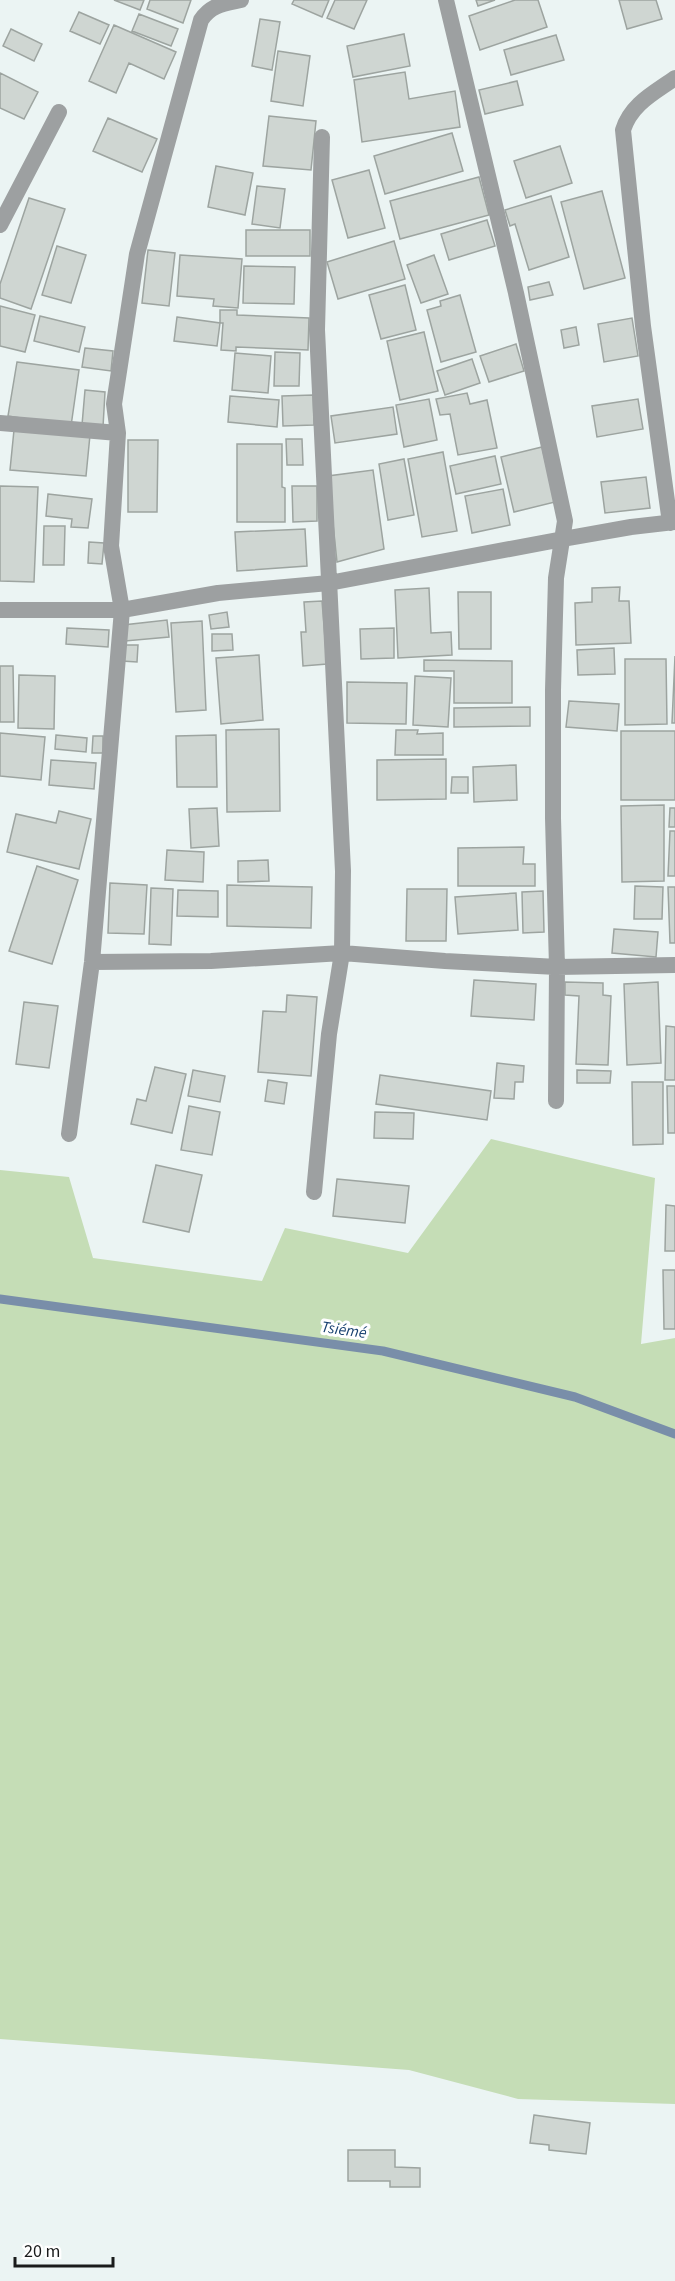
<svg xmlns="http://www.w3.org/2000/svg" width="675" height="2281" viewBox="0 0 675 2281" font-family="'Source Sans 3',sans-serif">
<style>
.green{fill:#c5ddb6}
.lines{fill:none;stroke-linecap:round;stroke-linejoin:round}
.stream{stroke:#798ea9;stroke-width:9}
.building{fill:#cfd6d2;stroke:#9da4a0;stroke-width:1.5}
.minor{stroke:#9da0a1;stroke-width:16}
.labels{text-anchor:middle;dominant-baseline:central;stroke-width:6;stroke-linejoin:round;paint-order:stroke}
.water-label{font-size:16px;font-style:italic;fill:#1a4271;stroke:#fff}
</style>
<rect width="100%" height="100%" fill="#ebf4f3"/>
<path class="green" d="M 491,1139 L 655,1178 L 641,1344 L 675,1338 L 675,2104 L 518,2099 L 409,2070 L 0,2039 L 0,1170 L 69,1177 L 93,1258 L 262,1281 L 285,1228 L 408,1253 Z"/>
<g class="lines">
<path class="stream" d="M 0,1299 L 383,1351 L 575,1397 L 675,1434"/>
</g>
<path class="building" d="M 114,0 L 144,0 L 140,10 Z
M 150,0 L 191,0 L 183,23 L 147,9 Z
M 294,0 L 329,0 L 322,17 L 292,4 Z
M 335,0 L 367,0 L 354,29 L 327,18 Z
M 476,0 L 495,0 L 478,6 Z
M 515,0 L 538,0 L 547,27 L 480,50 L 469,16 Z
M 619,0 L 656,0 L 662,19 L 627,29 Z
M 79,12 L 109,25 L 100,44 L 70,31 Z
M 139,14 L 178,29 L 171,46 L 132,31 Z
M 260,19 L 280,22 L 272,70 L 252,66 Z
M 114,25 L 176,52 L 164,79 L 129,63 L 116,93 L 89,81 Z
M 11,29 L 42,44 L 34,61 L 3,46 Z
M 404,34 L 410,66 L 353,77 L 347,46 Z
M 556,35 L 564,60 L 511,75 L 504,50 Z
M 278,51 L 310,56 L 303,106 L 271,101 Z
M 405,72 L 409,99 L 455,91 L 460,127 L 362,142 L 354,80 Z
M 0,73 L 38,92 L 24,119 L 0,108 Z
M 517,81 L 523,105 L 485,114 L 479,90 Z
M 269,116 L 316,121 L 311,170 L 263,166 Z
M 108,118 L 157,139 L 142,172 L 93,151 Z
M 452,133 L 463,171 L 385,194 L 374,156 Z
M 560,146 L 572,183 L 526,198 L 514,161 Z
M 216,166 L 253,173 L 245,215 L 208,207 Z
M 369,170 L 385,228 L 348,238 L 332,180 Z
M 479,177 L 489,215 L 400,239 L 390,201 Z
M 257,186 L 285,189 L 280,228 L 252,224 Z
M 602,191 L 625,278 L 584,289 L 561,202 Z
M 551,196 L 569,257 L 529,270 L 515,224 L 510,226 L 505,210 Z
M 29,198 L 65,209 L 31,309 L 0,298 L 0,284 Z
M 487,220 L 495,246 L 449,260 L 441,234 Z
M 246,230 L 310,230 L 310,256 L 246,256 Z
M 394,241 L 405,279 L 338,299 L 327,262 Z
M 57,246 L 86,255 L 71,303 L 42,295 Z
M 148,250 L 175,253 L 169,306 L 142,303 Z
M 180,255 L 242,259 L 238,308 L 213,306 L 214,299 L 177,296 Z
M 434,255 L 448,294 L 421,303 L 407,265 Z
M 244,266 L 295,267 L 294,304 L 243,303 Z
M 549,282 L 553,295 L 530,300 L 528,287 Z
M 405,285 L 416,330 L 381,339 L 369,295 Z
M 460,295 L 476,352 L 441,362 L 427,310 L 441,306 L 440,301 Z
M 0,306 L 35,315 L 25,352 L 0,346 Z
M 220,310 L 237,310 L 237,315 L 309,318 L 308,350 L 236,347 L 236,351 L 221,350 L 223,323 L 220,323 Z
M 40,316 L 85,327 L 79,352 L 34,341 Z
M 177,317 L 220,323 L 217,346 L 174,341 Z
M 632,318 L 638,356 L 604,362 L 598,324 Z
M 576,327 L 579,345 L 564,348 L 561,330 Z
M 424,332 L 438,391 L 400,400 L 387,341 Z
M 516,344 L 524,371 L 489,382 L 480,356 Z
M 85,348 L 113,351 L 111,371 L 82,367 Z
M 275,352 L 300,353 L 299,386 L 274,386 Z
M 235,353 L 271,356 L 268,393 L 232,390 Z
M 472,359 L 480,383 L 445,395 L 437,371 Z
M 17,362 L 79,370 L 71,426 L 8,416 Z
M 85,390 L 105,392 L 103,427 L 82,425 Z
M 467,393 L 470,404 L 487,400 L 497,448 L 458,455 L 450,414 L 440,415 L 436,399 Z
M 313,395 L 314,425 L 283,426 L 282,396 Z
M 230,396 L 279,400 L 277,427 L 228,422 Z
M 429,399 L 437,440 L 404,447 L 396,405 Z
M 638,399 L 643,429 L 597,437 L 592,406 Z
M 393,407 L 397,434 L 335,443 L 331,416 Z
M 14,430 L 90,435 L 86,476 L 10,470 Z
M 286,439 L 302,439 L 303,465 L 287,465 Z
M 128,440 L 158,440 L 157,512 L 128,512 Z
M 237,444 L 282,444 L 282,487 L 285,488 L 285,522 L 237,522 Z
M 542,447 L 555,502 L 514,512 L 501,457 Z
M 443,452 L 457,531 L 422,537 L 408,459 Z
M 495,456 L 501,484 L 456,494 L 450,466 Z
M 404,459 L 414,515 L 388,520 L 379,464 Z
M 373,470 L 384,549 L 337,562 L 328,476 Z
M 646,477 L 650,508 L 605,513 L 601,482 Z
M 0,486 L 38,487 L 34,582 L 0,581 Z
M 292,486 L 317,486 L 317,521 L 293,522 Z
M 503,489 L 510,525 L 472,533 L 465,496 Z
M 48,494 L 92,499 L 88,528 L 71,527 L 72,519 L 46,516 Z
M 44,526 L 65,526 L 64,565 L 43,565 Z
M 305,529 L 307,566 L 237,571 L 235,532 Z
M 89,542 L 104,543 L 102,564 L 88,563 Z
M 620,587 L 619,601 L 629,601 L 631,643 L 576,645 L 575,603 L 592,602 L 592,588 Z
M 429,588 L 431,633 L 451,632 L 452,655 L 398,658 L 395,590 Z
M 458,592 L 491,592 L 491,649 L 459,649 Z
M 322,601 L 327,664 L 303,666 L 301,632 L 306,632 L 304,602 Z
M 227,612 L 229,627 L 211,629 L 209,615 Z
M 167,620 L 169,637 L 125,641 L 123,625 Z
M 202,621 L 206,710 L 176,712 L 171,623 Z
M 67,628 L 109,630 L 108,647 L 66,644 Z
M 394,628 L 394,658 L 361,659 L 360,629 Z
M 212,634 L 232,634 L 233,650 L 212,651 Z
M 123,645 L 138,645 L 137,662 L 122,661 Z
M 614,648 L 615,674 L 578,675 L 577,650 Z
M 259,655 L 263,720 L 221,724 L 216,658 Z
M 675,656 L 675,723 L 672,723 Z
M 625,659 L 666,659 L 667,724 L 625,725 Z
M 424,660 L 512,661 L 512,703 L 454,703 L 454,671 L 424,671 Z
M 0,666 L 13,666 L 14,722 L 0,722 Z
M 19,675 L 55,676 L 54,729 L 18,728 Z
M 415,676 L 451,678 L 448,727 L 413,725 Z
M 347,682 L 407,683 L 406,724 L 347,723 Z
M 569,701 L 619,704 L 617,731 L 566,727 Z
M 530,707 L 530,726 L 454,727 L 454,708 Z
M 279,729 L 280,811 L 227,812 L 226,730 Z
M 396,730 L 418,730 L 417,734 L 443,733 L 443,755 L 395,755 Z
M 621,731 L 675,731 L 675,800 L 621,800 Z
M 0,733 L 45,737 L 41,780 L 0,776 Z
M 56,735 L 87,738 L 86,752 L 55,749 Z
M 216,735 L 217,787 L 177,787 L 176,736 Z
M 93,736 L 103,736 L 103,753 L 92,753 Z
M 446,759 L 446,799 L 377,800 L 377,760 Z
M 51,760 L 96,763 L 94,789 L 49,785 Z
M 516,765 L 517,800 L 474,802 L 473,767 Z
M 452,777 L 468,777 L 468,793 L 451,793 Z
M 664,805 L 664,881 L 622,882 L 621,806 Z
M 217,808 L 219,846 L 191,848 L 189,809 Z
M 670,808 L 675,808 L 675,827 L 669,827 Z
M 59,811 L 91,819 L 79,869 L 7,852 L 16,814 L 56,823 Z
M 670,831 L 675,831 L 675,876 L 668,876 Z
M 524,847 L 523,864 L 535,864 L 535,886 L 458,886 L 458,848 Z
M 167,850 L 204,852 L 203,882 L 165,880 Z
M 268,860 L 269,881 L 238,882 L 238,861 Z
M 37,866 L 78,880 L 52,964 L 9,951 Z
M 110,883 L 147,885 L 144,934 L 108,933 Z
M 227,885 L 312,887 L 311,928 L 227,926 Z
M 635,886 L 663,887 L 662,919 L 634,919 Z
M 668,887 L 675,887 L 675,943 L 670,943 Z
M 151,888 L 173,889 L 171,945 L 149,944 Z
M 407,889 L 447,889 L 446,941 L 406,941 Z
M 178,890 L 218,891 L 218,917 L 177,916 Z
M 543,891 L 544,932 L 523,933 L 522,892 Z
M 516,893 L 518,930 L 458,934 L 455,897 Z
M 614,929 L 658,932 L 656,957 L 612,953 Z
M 474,980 L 536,984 L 534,1020 L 471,1016 Z
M 565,982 L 603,983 L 603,995 L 611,996 L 608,1065 L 576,1064 L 579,996 L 565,995 Z
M 658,982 L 661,1063 L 627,1065 L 624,984 Z
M 287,995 L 317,997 L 311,1076 L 258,1072 L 263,1011 L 286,1012 Z
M 24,1002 L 58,1006 L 49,1068 L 16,1064 Z
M 666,1026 L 675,1027 L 675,1080 L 665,1080 Z
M 497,1063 L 524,1066 L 523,1082 L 515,1082 L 514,1099 L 494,1098 Z
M 155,1067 L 186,1074 L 172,1133 L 131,1124 L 137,1099 L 146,1101 Z
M 193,1070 L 225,1076 L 220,1102 L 188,1096 Z
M 577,1070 L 611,1071 L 610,1083 L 577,1083 Z
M 380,1075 L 491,1091 L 487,1120 L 376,1104 Z
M 268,1080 L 287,1083 L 284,1104 L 265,1101 Z
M 632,1082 L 663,1082 L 663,1144 L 633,1145 Z
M 667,1086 L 675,1086 L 675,1133 L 668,1133 Z
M 189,1106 L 220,1112 L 212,1155 L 181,1150 Z
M 375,1112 L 414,1113 L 413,1139 L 374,1138 Z
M 156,1165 L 202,1175 L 189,1232 L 143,1222 Z
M 337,1179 L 409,1186 L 405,1223 L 333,1216 Z
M 666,1205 L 675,1206 L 675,1251 L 665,1251 Z
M 663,1270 L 675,1270 L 675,1329 L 664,1329 Z
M 534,2115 L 590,2123 L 586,2154 L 549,2150 L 549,2145 L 530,2143 Z
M 348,2150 L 395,2150 L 395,2167 L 420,2168 L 420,2187 L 390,2187 L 390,2181 L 348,2181 Z"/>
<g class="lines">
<path class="minor" d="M 446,0 L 516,293 L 565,521 L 556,578 L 553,690 L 553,818 L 557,967 L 556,1101
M 0,225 L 59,112
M 0,423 L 118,433
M 670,523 L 643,326 L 623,130 C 631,104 654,93 675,78
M 0,610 L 122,610 L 218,593 L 329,583 L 563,539 L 631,527 L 675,522
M 92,962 L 211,961 L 342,953 L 445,961 L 557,967 L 675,965
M 69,1134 L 92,962 L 122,610 L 111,546 L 118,433 L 114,404 L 137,254 L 201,20 C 211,5 223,4 241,0
M 314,1192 L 329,1034 L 342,953 L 343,871 L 317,330 L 322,137"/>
</g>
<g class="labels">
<g class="water-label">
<text transform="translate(344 1330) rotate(8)">Tsiémé</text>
</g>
</g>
<path d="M15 2257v9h98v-9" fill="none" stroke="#191b1b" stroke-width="3"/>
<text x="24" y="2257" font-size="18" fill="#191b1b" stroke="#ffffff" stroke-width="4.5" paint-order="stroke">20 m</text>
</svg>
